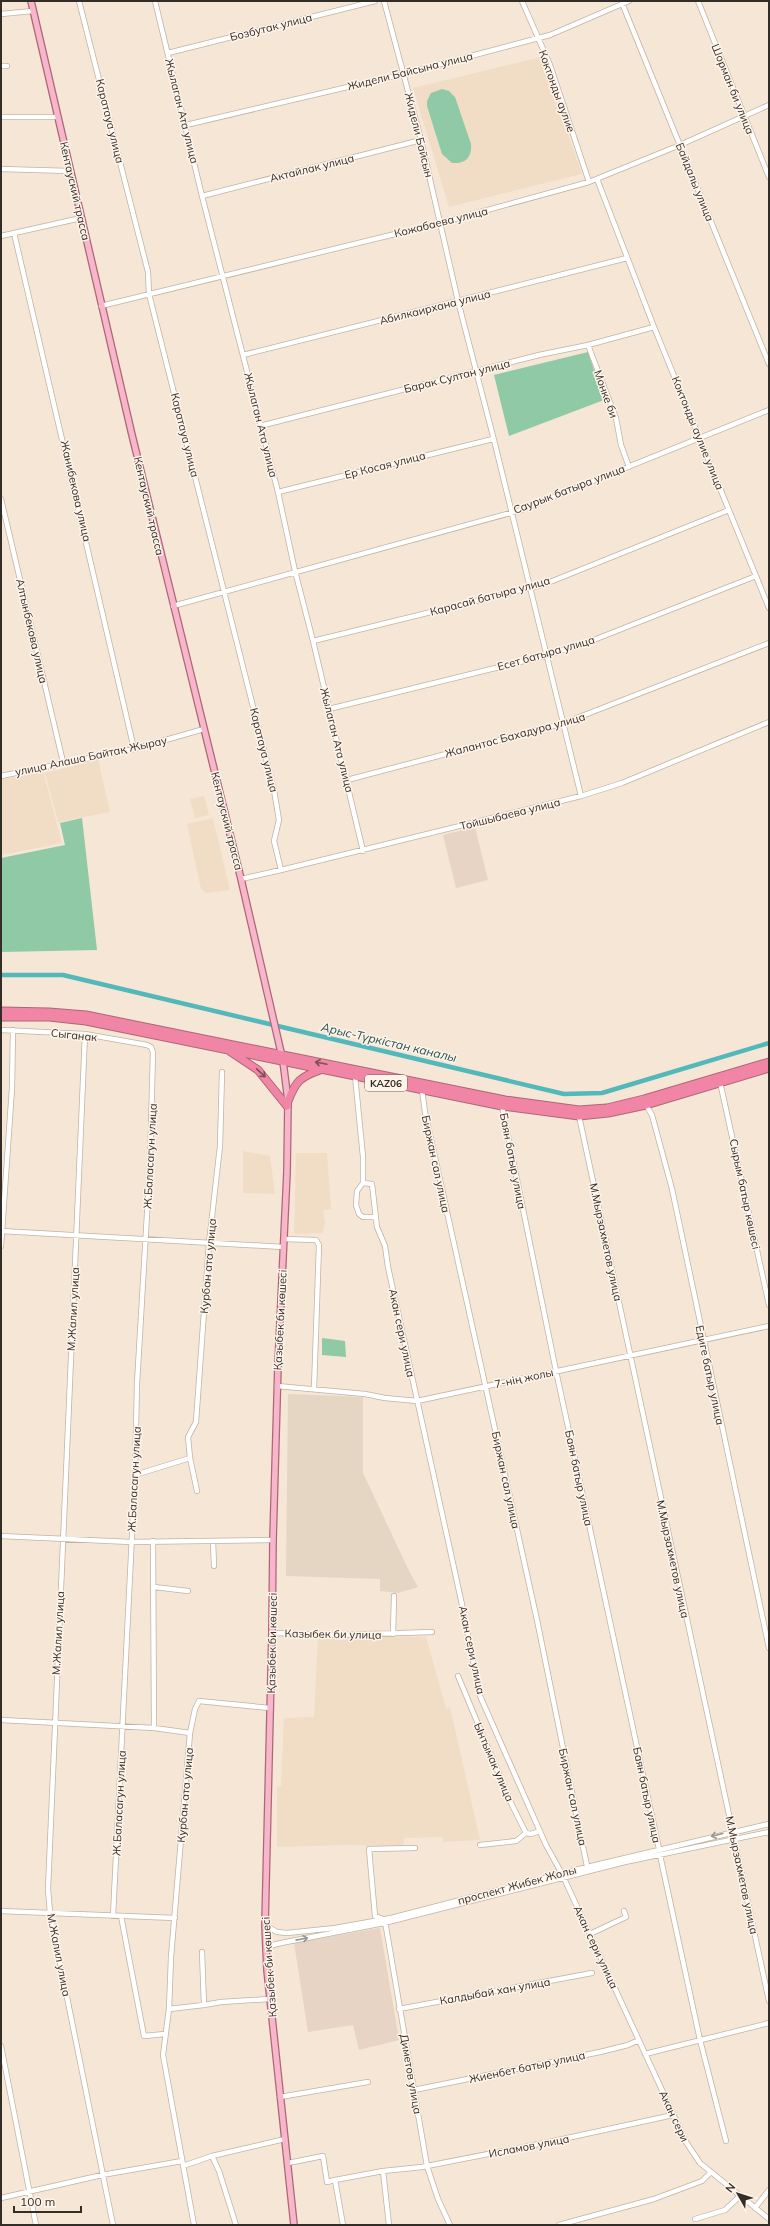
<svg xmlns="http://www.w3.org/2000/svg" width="770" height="2226" viewBox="0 0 770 2226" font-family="Mulish,sans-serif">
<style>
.built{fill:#f1ddc6}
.industrial{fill:#e7d4c5}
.medical{fill:#e4d6c3}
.green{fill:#8fc9a5}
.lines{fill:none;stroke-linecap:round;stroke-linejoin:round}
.canal{stroke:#52b8ba;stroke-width:4.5}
.minor-casing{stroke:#c1b3a3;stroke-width:6}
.major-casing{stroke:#ae6679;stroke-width:8}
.highway-casing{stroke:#ae6679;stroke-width:9}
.minor{stroke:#fff;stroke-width:4.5}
.major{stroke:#f7b6c9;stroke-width:5.5}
.highway{stroke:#f185a5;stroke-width:7}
.oneway{stroke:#7f5059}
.oneway2{stroke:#999693}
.labels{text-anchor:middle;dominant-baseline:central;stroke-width:3;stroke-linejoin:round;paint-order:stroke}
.shield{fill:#fef4ea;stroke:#706962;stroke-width:1}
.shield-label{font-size:10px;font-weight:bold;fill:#332d27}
.street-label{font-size:11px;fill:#332d27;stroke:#fef4ea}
.water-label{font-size:12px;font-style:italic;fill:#265354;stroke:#fef4ea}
</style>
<rect width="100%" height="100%" fill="#f5e6d6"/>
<path class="built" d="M 541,57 L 582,174 L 449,207 L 413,88 Z
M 98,759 L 110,812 L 58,822 L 45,773 Z
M 43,771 L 62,843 L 1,855 L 1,780 Z
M 204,796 L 209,815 L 195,818 L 190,799 Z
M 213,818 L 230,890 L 206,893 L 201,889 L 187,824 Z
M 243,1151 L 270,1156 L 275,1194 L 243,1193 Z
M 296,1153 L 327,1153 L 331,1209 L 323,1210 L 325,1223 L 322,1233 L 294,1234 Z
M 318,1635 L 426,1637 L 446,1708 L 450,1707 L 480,1840 L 443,1842 L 443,1837 L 404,1838 L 403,1847 L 350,1845 L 277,1847 L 277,1787 L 281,1786 L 284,1718 L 314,1717 Z"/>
<path class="industrial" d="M 475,827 L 488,880 L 456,888 L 443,835 Z
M 380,1928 L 399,2040 L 359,2050 L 353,2025 L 308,2032 L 294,1943 Z"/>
<path class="medical" d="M 288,1394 L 363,1397 L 363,1473 L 410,1573 L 418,1587 L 398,1593 L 380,1591 L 380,1579 L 286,1576 Z"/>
<path class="green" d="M 442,89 L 449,91 L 455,97 L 471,144 C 472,157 466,164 452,163 L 442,154 L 427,106 L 427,101 L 431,93 Z
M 588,352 L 604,400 L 509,436 L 494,375 Z
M 82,818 L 97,950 L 1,952 L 1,858 L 65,845 L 60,823 Z
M 322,1338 L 345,1341 L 346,1357 L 322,1355 Z"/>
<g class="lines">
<path class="canal" d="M 1,975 L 63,975 L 564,1094 L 602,1093 L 769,1043"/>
<defs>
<path id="minor" d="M 79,1 L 148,272 L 149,294 L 274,790 L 279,820 L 274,841 L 281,870
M 155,1 L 202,196 L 278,492 L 295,571 L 313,641 L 363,851
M 384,1 L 421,140 L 458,301 L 495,444 L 581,796
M 522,1 L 550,65 L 589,182
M 698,1 L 769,177
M 622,3 L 769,364
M 1,14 L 33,11
M 168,53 L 375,1
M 1,66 L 7,66
M 1,117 L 58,117
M 186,125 L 403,74 L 550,35 L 629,1
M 1,169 L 70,171
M 597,179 L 654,327 L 769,608
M 202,196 L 421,140
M 14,233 L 134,749
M 1,236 L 81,218
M 101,306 L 440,223 L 589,182 L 680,145 L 769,105
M 588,345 L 616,418 L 621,445 L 629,467
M 243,355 L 627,258
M 260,426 L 539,355 L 588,345 L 654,327
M 278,492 L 493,439
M 1,499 L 63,762
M 173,606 L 521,510 L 769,410
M 313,641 L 545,584 L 729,510
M 329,709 L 548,655 L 591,641 L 756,576
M 1,776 L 134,749 L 204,729
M 347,780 L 564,723 L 769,643
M 241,879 L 281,870 L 581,796 L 622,783 L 769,722
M 1,1030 L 85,1034 L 147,1045 L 151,1047 L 153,1052 L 150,1163 L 137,1384 L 135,1475 L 113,1916
M 85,1034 L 48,1889 L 50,1913 L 113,2225
M 355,1076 L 363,1157 L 363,1183 L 372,1184 L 377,1227 L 385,1246 L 388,1267 L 461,1600 L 480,1696 L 546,1845 L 562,1874 L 686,2142 L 700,2163 L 769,2219
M 720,1082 L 769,1305
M 422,1090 L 425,1112 L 537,1620 L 588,1871
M 646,1105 L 652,1115 L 672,1189 L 769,1648
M 502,1106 L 556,1371 L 659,1849
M 579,1116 L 769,2001
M 363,1183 L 357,1191 L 356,1205 L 359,1214 L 363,1217 L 374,1217 L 376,1219
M 1,1231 L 283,1247
M 284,1239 L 316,1240 L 319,1245 L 314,1389
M 1,1246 L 12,1088 L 13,1030
M 277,1386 L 365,1394 L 385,1398 L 417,1401 L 769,1326
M 190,1458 L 197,1491
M 135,1475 L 190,1458 L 188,1437 L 196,1422 L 209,1243 L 220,1146 L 222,1072
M 1,1536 L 131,1542 L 273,1540
M 153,1541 L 154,1728 L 190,1733
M 213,1541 L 214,1566
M 154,1587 L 188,1591
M 272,1633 L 335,1635 L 432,1632
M 393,1634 L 394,1596
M 458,1676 L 511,1803 L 526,1833 L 531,1834 L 540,1831
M 1,1720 L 154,1728
M 480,1845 L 516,1841 L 526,1833
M 415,1848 L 369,1849 L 375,1916 L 383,1919 L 386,1927 L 427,2166 L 438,2199 L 450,2225
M 660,1855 L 700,2040 L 726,2141
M 1,1911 L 175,1918
M 121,1916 L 144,2036 L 165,2034
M 265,1925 L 277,1932 L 287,1933 L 335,1928 L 391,1918 L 587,1867 L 769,1824
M 590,1934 L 626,1917 L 624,1911
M 202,1952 L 204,2005 L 221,2002 L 270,1999
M 266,1952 L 273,1945 L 281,1943 L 384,1923 L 625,1862 L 769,1832
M 169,2009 L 204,2005
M 399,2009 L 592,1973
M 1,2046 L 36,2225
M 645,2054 L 769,2023
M 414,2090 L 600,2052 L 628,2045 L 639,2040
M 280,2097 L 368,2082
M 212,2156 L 285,2139
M 288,2163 L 323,2156 L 327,2182 L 335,2180 L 343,2225
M 183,2166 L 212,2156 L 219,2171 L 236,2225
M 383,2171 L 389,2225
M 335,2180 L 383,2171 L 422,2167 L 549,2142 L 673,2115
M 1,2198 L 102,2175 L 182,2161
M 755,2208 L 769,2190
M 695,2219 L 725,2210 L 740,2196
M 194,2225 L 163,2055 L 169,2009 L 171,1957 L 190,1733 L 195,1709 L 199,1701 L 270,1708
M 559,2225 L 654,2199 L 702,2181 L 711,2172"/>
<path id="major" d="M 31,1 L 132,435 L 241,879 L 283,1061 L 288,1101 L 287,1172 L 278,1365 L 273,1540 L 272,1633 L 265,1925 L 267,1970 L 294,2225"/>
<path id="highway" d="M 1,1011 L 49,1012 L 86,1015 L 505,1100 L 579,1110 L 607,1108 L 644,1099 L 769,1062
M 1,1017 L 49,1017 L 86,1021 L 502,1106 L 579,1116 L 608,1113 L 646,1105 L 769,1068
M 231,1052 L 258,1070 L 287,1106
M 288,1101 C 296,1081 300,1077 320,1070"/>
</defs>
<use href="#minor" class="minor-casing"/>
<use href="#major" class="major-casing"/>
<use href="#highway" class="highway-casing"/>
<use href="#minor" class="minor"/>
<use href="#major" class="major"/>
<use href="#highway" class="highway"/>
</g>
<defs><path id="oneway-shaft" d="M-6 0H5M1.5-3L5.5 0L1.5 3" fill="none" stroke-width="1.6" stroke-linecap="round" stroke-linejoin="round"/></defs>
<g class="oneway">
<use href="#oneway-shaft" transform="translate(321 1063) rotate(-168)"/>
<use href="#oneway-shaft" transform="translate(261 1073) rotate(43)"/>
</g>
<g class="oneway2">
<use href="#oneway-shaft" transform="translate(717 1835) rotate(166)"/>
<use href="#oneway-shaft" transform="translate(302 1939) rotate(-11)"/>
</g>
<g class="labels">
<rect class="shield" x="365" y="1075" width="42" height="16" rx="3"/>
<g class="shield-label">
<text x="386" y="1083">KАZ06</text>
</g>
<g class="street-label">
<text transform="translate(271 27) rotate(-14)">Бозбутак улица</text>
<text transform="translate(410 71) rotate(-14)">Жидели Байсына улица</text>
<text transform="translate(733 89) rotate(68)">Шорман би улица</text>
<text transform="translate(557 91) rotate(70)">Коктонды аулие</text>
<text transform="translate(182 111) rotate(76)">Жылаган Ата улица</text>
<text transform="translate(110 121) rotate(76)">Каратауа улица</text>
<text transform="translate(419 135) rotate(76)">Жидели Байсын</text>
<text transform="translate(312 168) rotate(-14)">Актайлак улица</text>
<text transform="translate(695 182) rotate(68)">Байдалы улица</text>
<text transform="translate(75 191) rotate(77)">Кентауский трасса</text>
<text transform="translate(441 222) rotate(-14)">Кожабаева улица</text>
<text transform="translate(435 307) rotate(-14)">Абилкаирхана улица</text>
<text transform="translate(457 376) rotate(-14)">Барак Султан улица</text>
<text transform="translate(606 394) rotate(70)">Монке би</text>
<text transform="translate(261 425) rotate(76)">Жылаган Ата улица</text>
<text transform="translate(698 433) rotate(68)">Коктонды аулие улица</text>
<text transform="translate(185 435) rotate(76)">Каратауа улица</text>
<text transform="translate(385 465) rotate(-14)">Ер Косая улица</text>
<text transform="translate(569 489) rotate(-21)">Саурык батыра улица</text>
<text transform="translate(76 491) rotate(77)">Жанибекова улица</text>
<text transform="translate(149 506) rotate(77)">Кентауский трасса</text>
<text transform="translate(490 596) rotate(-15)">Карасай батыра улица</text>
<text transform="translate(32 631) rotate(77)">Алтынбекова улица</text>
<text transform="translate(546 653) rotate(-16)">Есет батыра улица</text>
<text transform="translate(515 735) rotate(-15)">Жалантос Бахадура улица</text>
<text transform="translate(337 740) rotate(76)">Жылаган Ата улица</text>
<text transform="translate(264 750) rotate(76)">Каратауа улица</text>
<text transform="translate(91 756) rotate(-12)">улица Алаша Байтақ Жырау</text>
<text transform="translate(510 814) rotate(-14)">Тойшыбаева улица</text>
<text transform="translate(227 821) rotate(76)">Кентауский трасса</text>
<text transform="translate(74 1035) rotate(6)">Сыганак</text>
<text transform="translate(150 1156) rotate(-87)">Ж.Баласагун улица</text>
<text transform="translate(513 1161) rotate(79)">Баян батыр улица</text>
<text transform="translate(436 1164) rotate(78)">Биржан сал улица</text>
<text transform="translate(745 1194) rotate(78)">Сырым батыр көшесі</text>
<text transform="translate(606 1242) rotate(78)">М.Мырзахметов улица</text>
<text transform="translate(208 1266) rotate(-85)">Курбан ата улица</text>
<text transform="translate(73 1309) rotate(-87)">М.Жалил улица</text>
<text transform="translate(280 1320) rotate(-87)">Қазыбек би көшесі</text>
<text transform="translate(402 1333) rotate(78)">Акан сери улица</text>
<text transform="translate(710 1375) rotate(78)">Едиге батыр улица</text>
<text transform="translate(524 1378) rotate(-12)">7-нің жолы</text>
<text transform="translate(579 1478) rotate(78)">Баян батыр улица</text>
<text transform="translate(134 1479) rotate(-87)">Ж.Баласагун улица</text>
<text transform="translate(506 1480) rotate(78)">Биржан сал улица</text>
<text transform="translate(673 1559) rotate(78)">М.Мырзахметов улица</text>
<text transform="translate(58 1633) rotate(-87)">М.Жалил улица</text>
<text transform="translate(333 1634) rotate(1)">Казыбек би улица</text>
<text transform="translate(272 1643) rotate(-89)">Қазыбек би көшесі</text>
<text transform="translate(472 1650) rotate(78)">Акан сери улица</text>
<text transform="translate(494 1762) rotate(67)">Ынтымак улица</text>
<text transform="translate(185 1795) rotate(-85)">Курбан ата улица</text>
<text transform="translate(647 1795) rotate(78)">Баян батыр улица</text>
<text transform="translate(573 1797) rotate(78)">Биржан сал улица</text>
<text transform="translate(119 1803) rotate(-87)">Ж.Баласагун улица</text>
<text transform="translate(742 1875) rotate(78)">М.Мырзахметов улица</text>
<text transform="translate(517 1885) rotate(-15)">проспект Жибек Жолы</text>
<text transform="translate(596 1947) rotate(65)">Акан сери улица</text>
<text transform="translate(59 1955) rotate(79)">М.Жалил улица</text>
<text transform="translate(269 1967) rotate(-94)">Қазыбек би көшесі</text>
<text transform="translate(495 1991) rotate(-10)">Калдыбай хан улица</text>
<text transform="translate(527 2067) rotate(-12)">Жиенбет батыр улица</text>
<text transform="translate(411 2074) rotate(80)">Диметов улица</text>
<text transform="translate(674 2116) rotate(65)">Акан сери</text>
<text transform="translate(529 2146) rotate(-11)">Исламов улица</text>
</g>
<g class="water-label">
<text transform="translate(389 1042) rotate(13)">Арыс-Түркістан каналы</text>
</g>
</g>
<rect width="770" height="2226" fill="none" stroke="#332d27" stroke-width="4"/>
<g transform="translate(738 2194) rotate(309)" stroke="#fef4ea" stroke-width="3" paint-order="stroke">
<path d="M0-3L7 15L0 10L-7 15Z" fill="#332d27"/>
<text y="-6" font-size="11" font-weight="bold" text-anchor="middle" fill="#332d27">N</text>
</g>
<path d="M14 2206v6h67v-6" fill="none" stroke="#332d27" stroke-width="2"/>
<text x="20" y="2206" font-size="12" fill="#332d27" stroke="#fef4ea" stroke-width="3" paint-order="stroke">100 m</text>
</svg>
